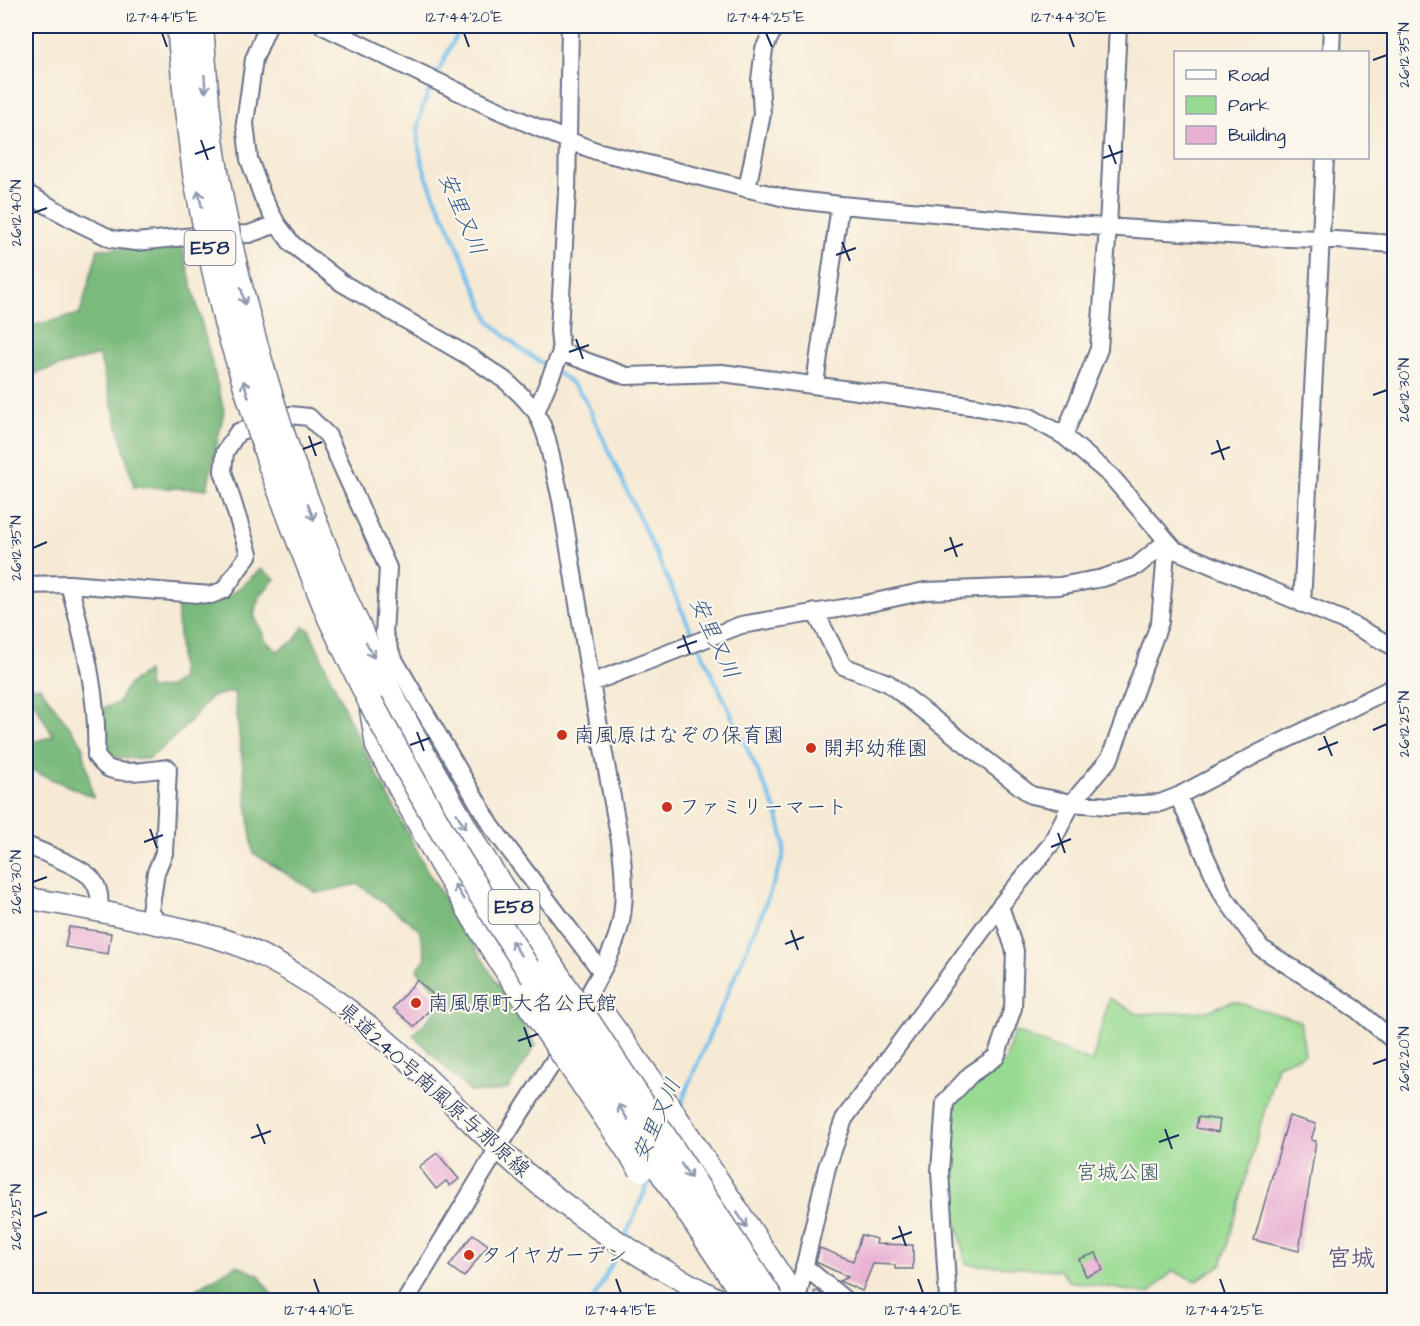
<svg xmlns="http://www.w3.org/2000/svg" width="1420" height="1326" viewBox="0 0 1420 1326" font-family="'Architects Daughter','Klee One',sans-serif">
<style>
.green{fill:#98da91;stroke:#5a8478;stroke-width:1.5}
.forest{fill:#7aba7b;stroke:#4a746c;stroke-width:1.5}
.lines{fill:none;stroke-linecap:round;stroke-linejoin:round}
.stream{stroke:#73c0ed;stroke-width:4}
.building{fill:#e9b0d3}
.minor-casing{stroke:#687087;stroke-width:20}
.major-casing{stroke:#687087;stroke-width:24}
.highway-casing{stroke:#687087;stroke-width:27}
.minor{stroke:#fff;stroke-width:16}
.major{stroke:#fff;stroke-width:21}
.highway{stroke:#fff;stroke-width:24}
.highway-bridge-casing{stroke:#687087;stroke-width:27;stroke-linecap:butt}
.highway-bridge{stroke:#fff;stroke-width:24}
.oneway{stroke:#8d97ae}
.ticks{fill:none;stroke:#1b2f5e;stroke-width:2}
.poi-dot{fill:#c8321e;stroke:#fbf7ec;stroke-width:2}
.labels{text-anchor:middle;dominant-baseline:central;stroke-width:4.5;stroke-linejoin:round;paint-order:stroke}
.shield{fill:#fbf7ec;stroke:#5e6b89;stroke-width:1.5}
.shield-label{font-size:20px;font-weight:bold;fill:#1b2f5e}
.poi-label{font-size:21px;fill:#1b2f5e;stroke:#fbf7ec;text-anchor:start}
.street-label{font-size:21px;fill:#1b2f5e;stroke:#fbf7ec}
.park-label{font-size:21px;fill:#3a5a6b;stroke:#fbf7ec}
.water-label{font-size:22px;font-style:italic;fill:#355a89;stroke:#fbf7ec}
.quarter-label{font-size:24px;font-weight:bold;fill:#635c87;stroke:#fbf7ec}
.neatline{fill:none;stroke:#1b2f5e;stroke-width:2}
.ticks-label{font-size:15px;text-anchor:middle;fill:#1b2f5e}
</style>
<rect width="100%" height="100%" fill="#fbf7ec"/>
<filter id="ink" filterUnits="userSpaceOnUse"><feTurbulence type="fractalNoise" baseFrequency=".0167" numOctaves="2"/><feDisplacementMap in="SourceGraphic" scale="12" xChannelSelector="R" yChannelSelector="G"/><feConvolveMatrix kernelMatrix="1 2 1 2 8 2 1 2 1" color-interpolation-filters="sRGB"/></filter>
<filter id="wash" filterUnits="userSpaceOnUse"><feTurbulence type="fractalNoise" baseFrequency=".008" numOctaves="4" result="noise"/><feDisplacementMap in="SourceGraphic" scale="24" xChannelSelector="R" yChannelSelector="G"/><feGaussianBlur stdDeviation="1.35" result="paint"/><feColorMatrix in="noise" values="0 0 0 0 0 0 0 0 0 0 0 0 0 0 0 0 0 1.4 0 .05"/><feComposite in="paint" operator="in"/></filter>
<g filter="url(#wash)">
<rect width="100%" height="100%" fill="#f6ead4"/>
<path class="green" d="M 1109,998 L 1138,1014 L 1207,1011 L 1233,1001 L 1300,1021 L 1305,1054 L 1277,1065 L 1222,1264 L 1196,1281 L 1173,1271 L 1149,1294 L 1069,1281 L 1060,1270 L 966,1264 L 950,1191 L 947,1157 L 951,1112 L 959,1097 L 1005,1062 L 1014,1031 L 1092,1062 Z"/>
<path class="forest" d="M 182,246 L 224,411 L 207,489 L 134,487 L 99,355 L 26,376 L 26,327 L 80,314 L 98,249 Z
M 261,569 L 275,579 L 260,596 L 254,615 L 266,641 L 277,651 L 294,641 L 303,627 L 309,629 L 356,734 L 429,874 L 536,1045 L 508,1089 L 492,1092 L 470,1092 L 413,1035 L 446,1000 L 417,970 L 426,958 L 419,929 L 358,884 L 317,893 L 253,853 L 234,691 L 211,697 L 182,730 L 149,759 L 113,758 L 102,750 L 103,708 L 118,703 L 127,686 L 147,671 L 149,689 L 169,687 L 181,679 L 177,597 L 202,600 L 230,596 Z
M 26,686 L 40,687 L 82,744 L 93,797 L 26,768 L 26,744 L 53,736 L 34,702 L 26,702 Z
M 236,1265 L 259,1275 L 275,1300 L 188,1300 L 198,1288 Z"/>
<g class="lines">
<path class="stream" d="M 436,76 L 461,26
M 433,83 C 425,98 419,114 418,131 C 417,166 437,200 451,231 C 464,261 477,290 489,320 C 506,340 528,355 550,368
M 556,372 C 568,378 577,388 585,399 L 694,637
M 680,1110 L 687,1088 L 762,913 L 783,857 L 784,841 L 777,812 L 699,646
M 625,1237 L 652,1175
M 593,1300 L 618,1252"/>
</g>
<g id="blocks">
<path class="building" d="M 69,927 L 111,933 L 108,954 L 65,947 Z
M 417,980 L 438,999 L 415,1027 L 393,1008 Z
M 1289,1116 L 1316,1124 L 1311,1140 L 1316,1141 L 1299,1251 L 1254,1240 Z
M 1198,1117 L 1220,1120 L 1218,1132 L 1196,1128 Z
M 437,1153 L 459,1179 L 450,1186 L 446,1181 L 436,1189 L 419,1167 Z
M 473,1234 L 488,1245 L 464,1277 L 449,1266 Z
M 861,1235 L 877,1239 L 876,1244 L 913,1245 L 913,1269 L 895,1269 L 895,1265 L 873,1264 L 862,1291 L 839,1281 L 848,1277 L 816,1262 L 820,1248 L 853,1261 Z
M 1096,1253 L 1103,1270 L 1086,1276 L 1079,1259 Z
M 817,1291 L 829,1300 L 818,1300 L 814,1292 Z"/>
</g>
</g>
<g filter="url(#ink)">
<use href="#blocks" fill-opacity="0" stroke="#687087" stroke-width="1.5"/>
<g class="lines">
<defs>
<path id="minor" d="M 268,26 L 254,59 L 245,123 L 249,159 L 263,198 L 277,224 L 292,244 L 342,283 L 475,360 L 506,381 L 522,396 L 536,412 L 542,425 L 547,439 L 561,500 L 591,683 L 620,841 C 624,871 627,903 618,933 C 609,962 591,989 577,1016
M 323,26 C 413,69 502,116 596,151 L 789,199 L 840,205 L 1074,225 L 1259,237 L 1321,239 L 1394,244
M 1331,52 L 1332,26
M 747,189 L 762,114 L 760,80 L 764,49 L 775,26
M 26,193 L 77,222 L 112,239 L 136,242 L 195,236 L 249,234 L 277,224
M 561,352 L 626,376 L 722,373 L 978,407 L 1030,417 L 1064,436 L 1111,476 L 1175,550 L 1345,621 L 1394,647
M 815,384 L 840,205
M 536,412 L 561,352 L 559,330 L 567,193 L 570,26
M 1064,436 L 1099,349 L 1108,227 L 1118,26
M 69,584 C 84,642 99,697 96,756 C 100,761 104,767 110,769 C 125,775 152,770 168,768 L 164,853 L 156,872 L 150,911 L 159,924
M 26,585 L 69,584 L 211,595 L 224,590 L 249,554 L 223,471 L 225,452 L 238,432 L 290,415 L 309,417 L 328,436 L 388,568 L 384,633 L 392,656 L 492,827 L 601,971
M 1302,604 L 1325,158
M 815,612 L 843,666 L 888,683 L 1031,795 L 1072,803 L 1109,806 L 1160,803 L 1178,796 L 1259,753 L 1394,687
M 591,683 L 741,625 L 861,605 L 925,591 L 1059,586 L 1103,578 L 1137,566 L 1167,541
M 1178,796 L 1223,895 L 1261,948 L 1356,1009 L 1394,1041
M 26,845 C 40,851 84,868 92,879 C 100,889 100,899 99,910
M 804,1266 L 845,1300
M 406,1300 L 498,1148 L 554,1061 L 564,1041
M 797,1300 L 827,1167 L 844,1119 L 1000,906 L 1051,844 L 1072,803 L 1110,758 L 1160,622 L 1167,541
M 948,1300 L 940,1171 L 945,1102 L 971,1074 L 996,1057 L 1013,1008 L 1015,951 L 1000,906"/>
<path id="major" d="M 26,898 C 70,905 115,914 159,924 C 189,930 222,937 250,950 C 309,977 361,1017 409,1061 C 449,1098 485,1139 527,1174 C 585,1224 651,1265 719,1300"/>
<path id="highway" d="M 290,457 L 344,597 L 391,695 L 416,742 L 477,849 L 550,964
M 270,464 L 296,533 L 330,618 L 371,703 L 378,746 L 440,861 L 493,949 L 523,995
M 603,1015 L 658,1091 L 795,1300"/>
</defs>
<use href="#minor" class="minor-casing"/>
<use href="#major" class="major-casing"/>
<use href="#highway" class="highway-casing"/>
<use href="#minor" class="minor"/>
<use href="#major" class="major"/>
<use href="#highway" class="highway"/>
<defs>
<path id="highway-bridge" d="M 179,26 L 187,110 L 195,174 L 210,251 L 226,322 L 270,464
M 201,26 C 205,74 207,123 216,171 C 232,268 259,364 290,457
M 371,703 C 400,756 428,809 460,861 C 552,1010 651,1155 747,1300
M 550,964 L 772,1300
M 523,995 L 641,1169"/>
</defs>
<use href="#highway-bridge" class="highway-bridge-casing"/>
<use href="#highway-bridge" class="highway-bridge"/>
</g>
<defs><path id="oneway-shaft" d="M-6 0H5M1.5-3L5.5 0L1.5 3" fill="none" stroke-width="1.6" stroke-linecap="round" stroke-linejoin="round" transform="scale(1.5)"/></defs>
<g class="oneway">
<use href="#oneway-shaft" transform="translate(205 84) rotate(86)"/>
<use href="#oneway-shaft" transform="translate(200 199) rotate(-102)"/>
<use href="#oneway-shaft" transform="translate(243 296) rotate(77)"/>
<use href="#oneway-shaft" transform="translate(246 389) rotate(-107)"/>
<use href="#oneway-shaft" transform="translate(311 512) rotate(69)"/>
<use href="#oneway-shaft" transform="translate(370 650) rotate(64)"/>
<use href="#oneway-shaft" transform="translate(461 821) rotate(60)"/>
<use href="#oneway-shaft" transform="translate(459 892) rotate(-121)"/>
<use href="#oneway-shaft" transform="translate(516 948) rotate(-123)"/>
<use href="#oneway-shaft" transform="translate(623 1112) rotate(-123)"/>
<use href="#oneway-shaft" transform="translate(686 1171) rotate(56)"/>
<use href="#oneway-shaft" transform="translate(742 1220) rotate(57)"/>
</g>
</g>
<path class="ticks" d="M 162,33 L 167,47M 464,33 L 469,47M 766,33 L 772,47M 1069,33 L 1074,47M 1373,60 L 1387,55M 201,140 L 208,160M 1109,145 L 1116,164M 195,154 L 215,147M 1103,158 L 1123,151M 33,213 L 47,208M 842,242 L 850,261M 836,255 L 856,248M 576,339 L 583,359M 569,352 L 589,345M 1373,395 L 1387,390M 309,436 L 316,456M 1217,440 L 1224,460M 303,449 L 322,442M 1211,454 L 1230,447M 950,537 L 957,557M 33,548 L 47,542M 944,551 L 963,544M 683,635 L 690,654M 677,648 L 697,641M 1373,730 L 1387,724M 417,732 L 424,751M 1324,736 L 1332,756M 410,745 L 430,738M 1318,750 L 1338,742M 150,829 L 157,848M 1058,833 L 1065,853M 144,842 L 163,835M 1051,847 L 1071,839M 33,882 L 47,877M 791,930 L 798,950M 785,944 L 804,937M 524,1027 L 531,1047M 518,1041 L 538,1034M 1373,1064 L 1387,1059M 257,1124 L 265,1144M 1165,1129 L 1172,1149M 251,1138 L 271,1131M 1159,1142 L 1179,1135M 33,1217 L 47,1212M 899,1226 L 906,1246M 892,1239 L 912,1232M 314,1279 L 319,1293M 616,1279 L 621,1293M 918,1279 L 923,1293M 1220,1279 L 1225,1293"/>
<g class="poi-dot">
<circle cx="562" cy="735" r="6"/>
<circle cx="811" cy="748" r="6"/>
<circle cx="667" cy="807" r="6"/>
<circle cx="416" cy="1003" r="6"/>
<circle cx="469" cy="1255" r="6"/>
</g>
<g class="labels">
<g class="shield">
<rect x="184.5" y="231" width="51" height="34" rx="4.5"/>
<rect x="488.5" y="890" width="51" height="34" rx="4.5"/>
</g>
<g class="shield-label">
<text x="210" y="248">E58</text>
<text x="514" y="907">E58</text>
</g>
<g class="poi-label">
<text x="574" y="735">南風原はなぞの保育園</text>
<text x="823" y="748">開邦幼稚園</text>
<text x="679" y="807">ファミリーマート</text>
<text x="428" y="1003">南風原町大名公民館</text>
<text x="481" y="1255">タイヤガーデン</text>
</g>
<g class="street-label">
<text transform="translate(434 1090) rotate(42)">県道240号南風原与那原線</text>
</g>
<g class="park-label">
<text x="1118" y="1172">宮城公園</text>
</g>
<g class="water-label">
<text transform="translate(462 214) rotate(67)">安里又川</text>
<text transform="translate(714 638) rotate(65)">安里又川</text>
<text transform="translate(657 1120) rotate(-66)">安里又川</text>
</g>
<g class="quarter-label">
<text x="1351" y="1259">宮城</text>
</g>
</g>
<rect width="1420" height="1326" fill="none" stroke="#fbf7ec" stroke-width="66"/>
<rect x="1174" y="51" width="195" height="108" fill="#fbf7ec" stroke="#a1a7b3" stroke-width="1.5"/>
<rect x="1186" y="70" width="30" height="9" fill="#ffffff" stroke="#a1a7b3" stroke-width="1.5"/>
<text x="1228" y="81" font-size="18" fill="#1b2f5e">Road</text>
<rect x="1186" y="96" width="30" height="18" fill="#98da91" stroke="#a1a7b3" stroke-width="1.5"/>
<text x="1228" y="111" font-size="18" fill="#1b2f5e">Park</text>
<rect x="1186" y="126" width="30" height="18" fill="#e9b0d3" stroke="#a1a7b3" stroke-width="1.5"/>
<text x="1228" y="141" font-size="18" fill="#1b2f5e">Building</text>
<rect x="33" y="33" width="1354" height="1260" class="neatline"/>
<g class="ticks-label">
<text x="162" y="22">127°44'15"E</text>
<text x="464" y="22">127°44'20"E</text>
<text x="766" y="22">127°44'25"E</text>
<text x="1069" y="22">127°44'30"E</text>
<text transform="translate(1404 55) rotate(-90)" y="5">26°12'35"N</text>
<text transform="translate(16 213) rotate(-90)" y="5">26°12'40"N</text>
<text transform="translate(1404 390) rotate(-90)" y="5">26°12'30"N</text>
<text transform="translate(16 548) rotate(-90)" y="5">26°12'35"N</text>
<text transform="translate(1404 724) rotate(-90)" y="5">26°12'25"N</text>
<text transform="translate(16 882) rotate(-90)" y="5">26°12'30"N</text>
<text transform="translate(1404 1059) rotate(-90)" y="5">26°12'20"N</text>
<text transform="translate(16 1217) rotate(-90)" y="5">26°12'25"N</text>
<text x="319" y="1315">127°44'10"E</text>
<text x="621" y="1315">127°44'15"E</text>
<text x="923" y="1315">127°44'20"E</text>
<text x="1225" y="1315">127°44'25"E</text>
</g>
</svg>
